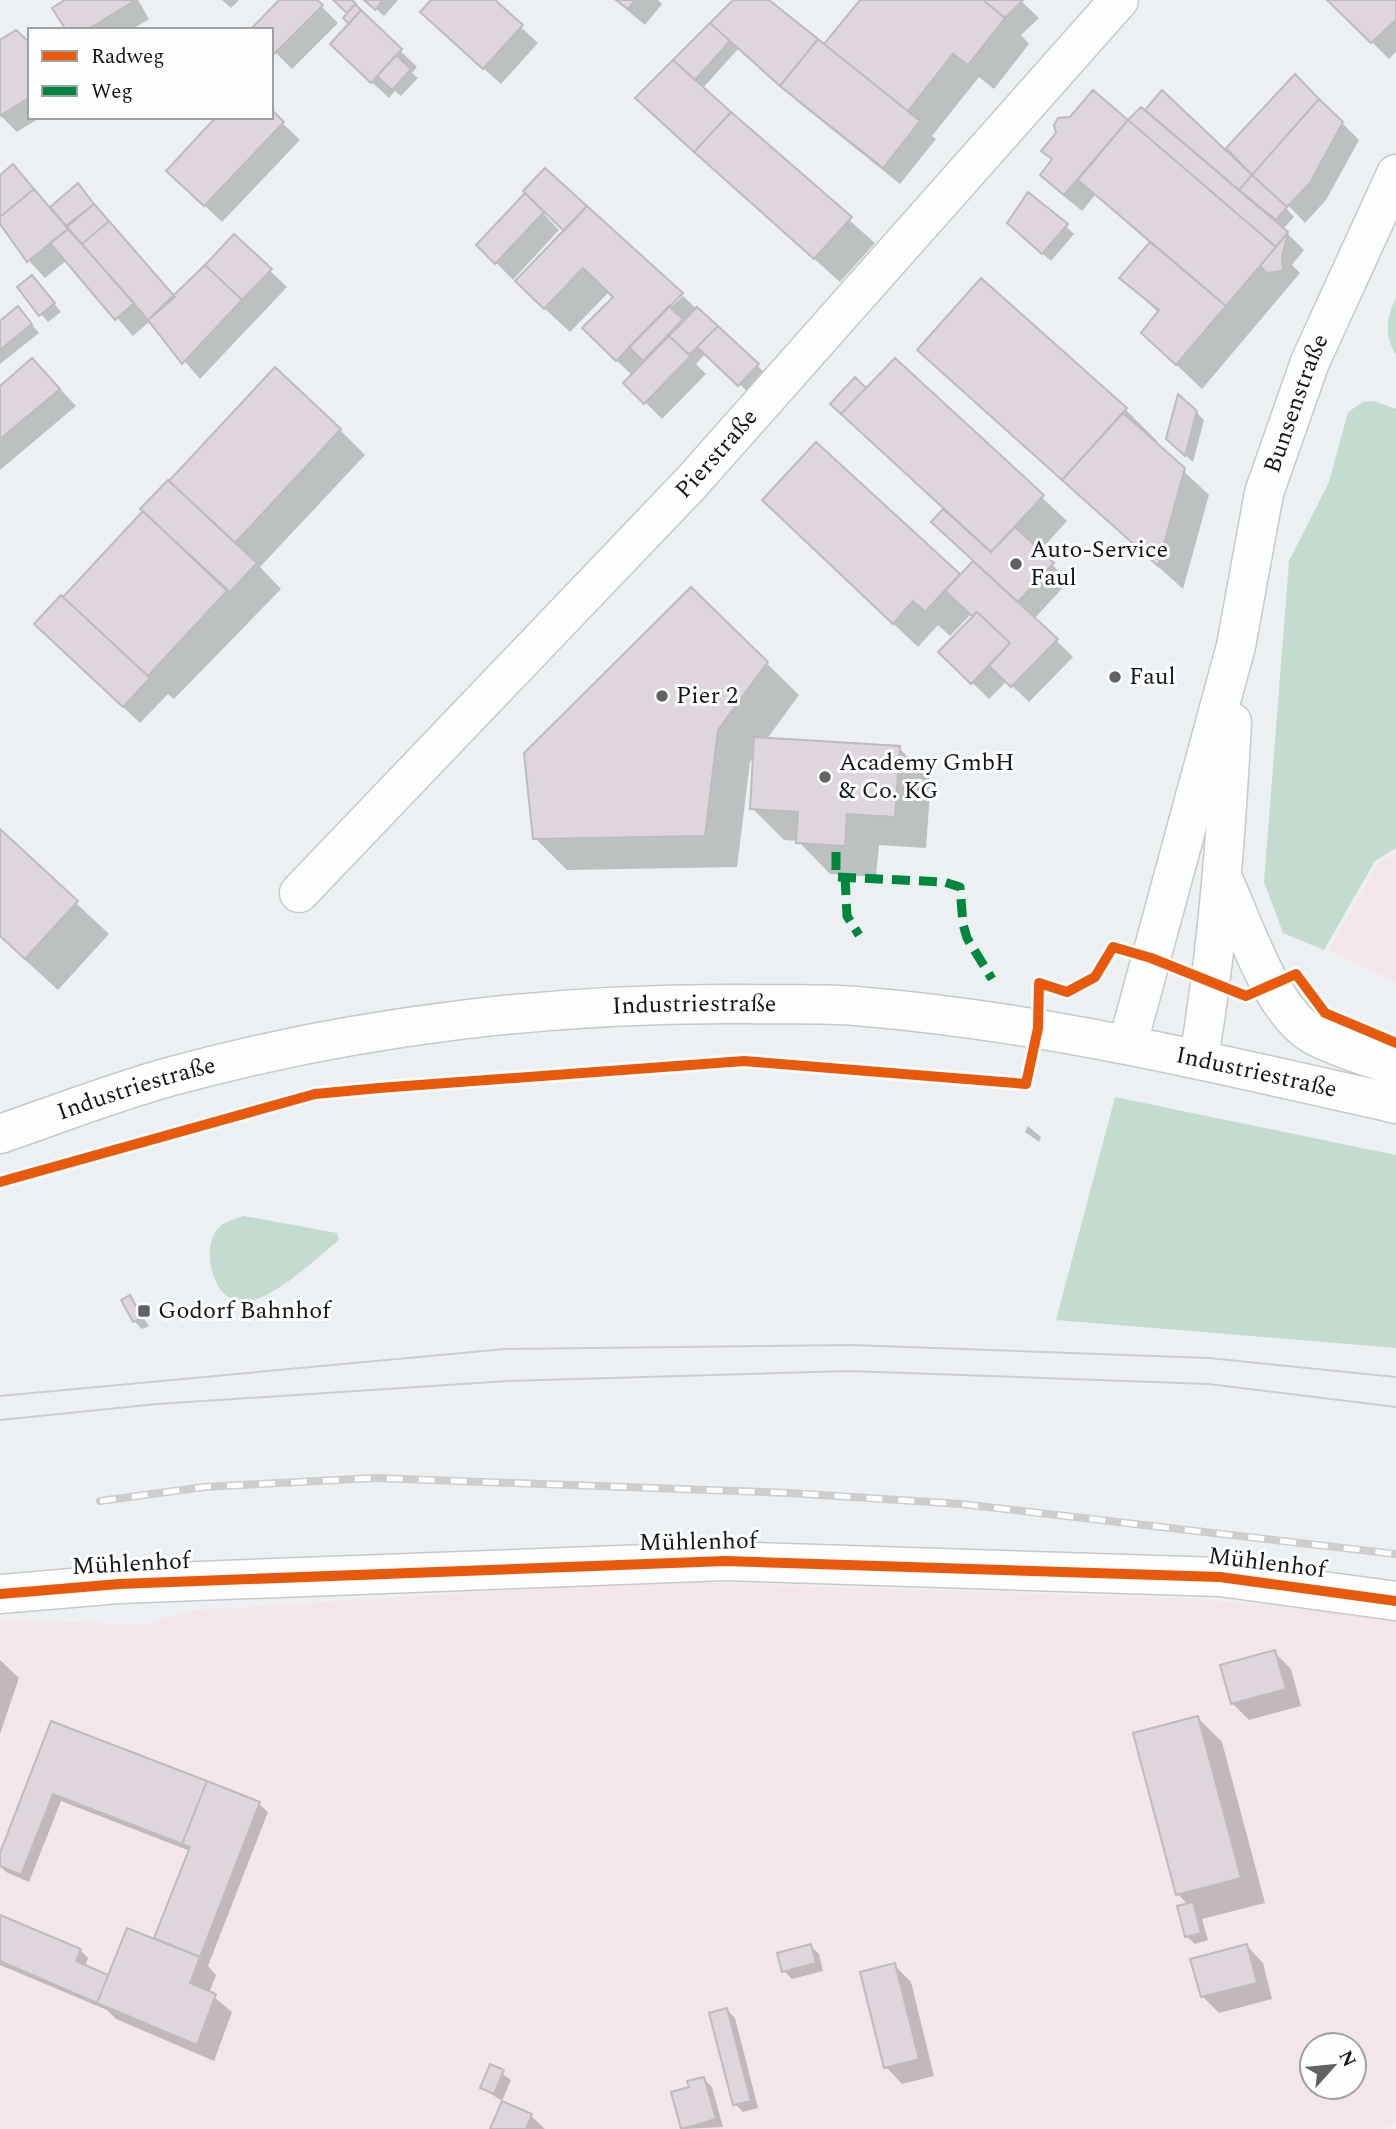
<svg xmlns="http://www.w3.org/2000/svg" width="1396" height="2129" viewBox="0 0 1396 2129" font-family="Spectral,serif">
<style>
.industrial{fill:#f3e6e9;fill-rule:evenodd}
.green{fill:#c4dbd0}
.shadow{fill:#0003}
.building{fill:#ded5dd;stroke:#bcbcbe;stroke-width:2}
.lines{fill:none;stroke-linecap:round;stroke-linejoin:round}
.street-casing{stroke:#c6c8ca;stroke-width:41}
.secondary-casing{stroke:#c6c8ca;stroke-width:41}
.street{stroke:#fcfdfd;stroke-width:38}
.secondary{stroke:#fcfdfd;stroke-width:38}
.tram{stroke:#cdcdcd;stroke-width:2}
.rail-casing{stroke:#cdcdcd;stroke-width:8}
.rail{stroke:#fbfdff;stroke-width:5;stroke-dasharray:16;stroke-linecap:butt}
.quiet{stroke:#00873e;stroke-width:9;stroke-dasharray:18 9;stroke-linecap:butt}
.cycleway-casing{stroke:#fbfdff;stroke-width:15}
.cycleway{stroke:#e8590c;stroke-width:10}
.poi-dot{fill:#606264;stroke:#fbfdff;stroke-width:2.5}
.labels{text-anchor:middle;dominant-baseline:central;stroke-width:6;stroke-linejoin:round;paint-order:stroke}
.street-label{font-size:24px;fill:#141617;stroke:#fbfdff}
.poi-label{font-size:24px;fill:#141617;stroke:#fbfdff;text-anchor:start}
</style>
<rect width="100%" height="100%" fill="#edf0f2"/>
<path class="industrial" d="M 1396,853 L 1396,982 L 1328,951 L 1378,863 Z
M 659,1581 L 1199,1599 L 1396,1618 L 1396,2124 L 1377,2129 L 0,2129 L 0,1620 L 147,1624 L 194,1610 ZM 1312,2045 L 1354,2045 L 1354,2087 L 1312,2087 Z"/>
<path class="green" d="M 1396,298 L 1396,355 C 1384,335 1386,318 1396,298 Z
M 1374,401 L 1396,409 L 1396,848 L 1375,861 L 1324,950 L 1283,933 L 1264,882 L 1289,561 L 1329,482 L 1348,412 L 1363,402 Z
M 1115,1097 L 1396,1155 L 1396,1348 L 1056,1320 Z
M 244,1216 L 337,1233 L 339,1240 C 315,1260 280,1293 251,1301 C 216,1311 200,1253 216,1231 C 222,1222 234,1219 244,1216 Z"/>
<path class="shadow" d="M 68,0 L 138,0 L 149,19 L 131,30 L 68,30 Z
M 222,0 L 239,0 L 231,8 Z
M 281,0 L 315,0 L 338,23 L 292,69 L 271,48 Z
M 335,0 L 348,0 L 417,67 L 412,73 L 418,78 L 401,96 L 395,91 L 389,98 L 349,61 L 349,13 Z
M 366,0 L 398,0 L 384,16 Z
M 433,0 L 492,0 L 538,43 L 501,84 L 439,28 Z
M 615,0 L 658,0 L 662,4 L 645,25 Z
M 735,0 L 766,0 L 830,52 L 862,0 L 1020,0 L 1039,18 L 1021,35 L 1029,44 L 994,89 L 979,77 L 932,136 L 936,139 L 900,184 L 799,103 L 739,48 L 702,89 L 875,243 L 840,282 L 654,115 Z
M 1330,0 L 1396,0 L 1396,52 L 1389,59 Z
M 0,42 L 30,45 L 30,117 L 41,117 L 17,132 L 0,115 Z
M 1295,76 L 1359,140 L 1326,200 L 1305,223 L 1286,203 L 1286,208 L 1294,217 L 1283,229 L 1304,250 L 1292,265 L 1300,273 L 1202,389 L 1143,333 L 1159,313 L 1121,278 L 1151,244 L 1095,195 L 1082,211 L 1059,192 L 1042,175 L 1053,160 L 1044,151 L 1093,93 L 1128,122 L 1145,113 L 1163,92 L 1226,151 Z
M 271,112 L 300,140 L 222,222 L 185,187 L 271,117 Z
M 13,167 L 51,208 L 117,232 L 176,299 L 234,237 L 287,287 L 200,379 L 150,321 L 133,336 L 67,260 L 45,278 L 29,261 L 0,221 L 0,178 Z
M 527,193 L 666,308 L 670,308 L 683,296 L 765,373 L 748,392 L 706,353 L 696,364 L 706,374 L 662,419 L 626,383 L 633,376 L 609,353 L 615,297 L 609,292 L 570,332 L 542,306 L 566,231 L 543,208 L 540,210 L 559,230 L 513,280 L 479,245 Z
M 1066,226 L 1074,234 L 1051,261 L 1017,231 Z
M 40,286 L 61,312 L 48,322 L 41,314 Z
M 26,317 L 39,333 L 0,364 L 0,323 Z
M 919,350 L 1125,409 L 1157,441 L 1155,444 L 1209,495 L 1183,589 Z
M 895,360 L 1067,521 L 1039,552 L 1069,581 L 1034,619 L 1073,657 L 1029,702 L 1007,681 L 989,699 L 941,652 L 974,617 L 971,614 L 950,636 L 938,625 L 918,647 L 789,525 L 816,445 L 960,577 L 975,562 L 933,522 L 945,509 L 833,404 L 855,379 L 866,390 Z
M 49,377 L 76,406 L 0,470 L 0,388 Z
M 1196,412 L 1204,420 L 1193,462 L 1176,447 Z
M 340,430 L 365,455 L 260,567 L 281,589 L 174,699 L 168,694 L 140,723 L 53,641 L 65,597 Z
M 691,589 L 799,695 L 766,740 L 899,748 L 931,780 L 926,848 L 879,845 L 876,877 L 830,874 L 798,841 L 784,840 L 752,808 L 755,756 L 750,762 L 737,867 L 567,870 L 535,838 Z
M 0,832 L 109,934 L 58,990 L 0,937 Z
M 1028,1126 L 1041,1137 L 1039,1142 L 1025,1132 Z
M 130,1297 L 149,1326 L 142,1329 L 134,1321 Z
M 1274,1652 L 1291,1669 L 1301,1706 L 1249,1720 L 1232,1703 Z
M 0,1660 L 19,1678 L 0,1734 Z
M 1198,1718 L 1222,1742 L 1265,1903 L 1202,1919 L 1208,1940 L 1195,1944 L 1186,1936 L 1188,1905 L 1178,1894 Z
M 52,1723 L 259,1804 L 268,1812 L 208,1966 L 216,1975 L 209,1993 L 232,2012 L 214,2061 L 116,2019 L 107,2010 L 0,1965 L 0,1916 L 80,1950 L 88,1958 L 85,1967 L 109,1978 L 162,1944 L 156,1938 L 190,1851 L 61,1801 L 29,1882 L 6,1872 L 0,1866 L 0,1857 Z
M 811,1946 L 819,1954 L 823,1971 L 792,1979 L 784,1971 Z
M 1247,1946 L 1263,1963 L 1272,1999 L 1219,2013 L 1202,1996 Z
M 894,1965 L 911,1982 L 934,2076 L 902,2084 L 886,2067 Z
M 727,2010 L 735,2018 L 758,2108 L 743,2112 L 735,2104 Z
M 491,2066 L 511,2080 L 502,2101 L 482,2088 Z
M 703,2078 L 712,2087 L 723,2127 L 683,2129 L 673,2093 L 692,2088 Z
M 503,2104 L 531,2116 L 545,2129 L 492,2129 Z"/>
<path class="building" d="M 65,0 L 133,0 L 134,1 L 87,30 L 66,30 L 52,8 Z
M 279,0 L 317,0 L 323,5 L 274,54 L 271,51 L 271,30 L 250,30 Z
M 333,0 L 352,0 L 356,4 L 347,13 Z
M 364,0 L 383,0 L 375,10 Z
M 431,0 L 495,0 L 523,25 L 483,69 L 420,12 Z
M 616,0 L 635,0 L 628,9 Z
M 733,0 L 769,0 L 818,39 L 780,86 L 710,23 Z
M 860,0 L 983,0 L 1005,18 L 968,65 L 953,54 L 908,111 L 824,44 Z
M 983,0 L 1023,0 L 1005,18 Z
M 1327,0 L 1396,0 L 1396,20 L 1371,43 Z
M 355,4 L 361,10 L 349,24 L 343,18 Z
M 361,10 L 402,49 L 371,83 L 330,44 Z
M 710,23 L 730,41 L 695,80 L 673,60 Z
M 16,30 L 30,43 L 30,97 L 0,116 L 0,40 Z
M 818,39 L 920,121 L 883,168 L 780,86 Z
M 396,55 L 411,69 L 392,90 L 377,76 Z
M 673,60 L 731,112 L 694,152 L 635,98 Z
M 1295,74 L 1319,99 L 1252,175 L 1226,148 Z
M 1093,90 L 1128,120 L 1064,195 L 1040,175 L 1052,159 L 1041,151 L 1056,133 L 1054,125 L 1058,118 L 1070,117 Z
M 1162,90 L 1252,175 L 1239,190 L 1145,110 Z
M 1319,99 L 1343,122 L 1310,183 L 1287,207 L 1252,175 Z
M 1141,107 L 1288,232 L 1276,247 L 1128,120 Z
M 271,109 L 284,122 L 204,206 L 166,171 L 216,117 L 271,117 Z
M 731,112 L 852,217 L 814,259 L 694,152 Z
M 1128,120 L 1276,247 L 1226,306 L 1078,180 Z
M 13,164 L 34,189 L 0,217 L 0,175 Z
M 545,168 L 587,206 L 564,231 L 523,191 Z
M 1252,175 L 1287,207 L 1276,220 L 1239,190 Z
M 78,183 L 94,204 L 67,227 L 50,207 Z
M 34,189 L 68,229 L 27,262 L 0,224 L 0,217 Z
M 1028,192 L 1068,224 L 1042,254 L 1007,223 Z
M 525,193 L 544,212 L 495,264 L 476,245 Z
M 94,204 L 109,221 L 82,244 L 66,226 Z
M 587,206 L 683,293 L 616,361 L 582,328 L 613,297 L 583,268 L 544,309 L 515,281 Z
M 109,221 L 175,297 L 148,320 L 82,244 Z
M 68,229 L 134,303 L 115,320 L 50,243 Z
M 1288,232 L 1282,256 L 1283,271 L 1267,273 L 1260,266 Z
M 234,234 L 272,269 L 242,300 L 205,265 Z
M 1150,242 L 1226,306 L 1176,365 L 1141,333 L 1159,310 L 1119,278 Z
M 205,265 L 242,300 L 182,364 L 148,320 Z
M 32,275 L 55,303 L 39,316 L 17,287 Z
M 981,278 L 1127,408 L 1062,480 L 917,350 Z
M 18,306 L 32,324 L 0,350 L 0,321 Z
M 669,306 L 683,319 L 643,361 L 629,347 Z
M 697,307 L 718,326 L 689,355 L 669,336 Z
M 718,326 L 759,364 L 738,386 L 697,347 Z
M 669,336 L 691,356 L 644,404 L 623,383 Z
M 32,358 L 60,389 L 0,439 L 0,386 Z
M 895,358 L 1044,495 L 991,552 L 841,414 Z
M 275,367 L 341,429 L 235,543 L 169,481 Z
M 855,377 L 866,388 L 841,414 L 830,404 Z
M 1178,394 L 1197,411 L 1185,456 L 1166,439 Z
M 1123,413 L 1185,468 L 1158,566 L 1062,480 Z
M 816,442 L 960,574 L 925,612 L 913,601 L 893,624 L 762,500 Z
M 168,480 L 257,563 L 230,592 L 140,509 Z
M 943,509 L 991,552 L 1015,527 L 1054,563 L 1018,602 L 931,522 Z
M 143,511 L 227,591 L 148,676 L 63,597 Z
M 973,561 L 1058,639 L 1011,687 L 989,666 L 1010,643 L 977,612 L 972,616 L 945,591 Z
M 691,587 L 768,662 L 718,730 L 705,836 L 533,839 L 524,753 Z
M 61,595 L 150,678 L 123,707 L 34,624 Z
M 977,612 L 1010,643 L 971,684 L 938,652 Z
M 754,737 L 900,746 L 895,817 L 847,814 L 845,846 L 796,843 L 798,812 L 750,809 Z
M 0,829 L 78,901 L 25,959 L 0,936 Z
M 130,1295 L 142,1318 L 133,1322 L 121,1300 Z
M 1275,1650 L 1286,1689 L 1231,1704 L 1220,1665 Z
M 1198,1716 L 1241,1878 L 1176,1895 L 1133,1733 Z
M 51,1721 L 207,1781 L 182,1844 L 53,1794 L 21,1875 L 0,1866 L 0,1853 Z
M 207,1781 L 260,1802 L 200,1957 L 154,1938 L 190,1847 L 182,1844 Z
M 1193,1902 L 1201,1933 L 1185,1937 L 1177,1906 Z
M 0,1915 L 81,1949 L 76,1961 L 108,1975 L 97,2003 L 0,1961 Z
M 127,1928 L 200,1957 L 190,1983 L 216,1994 L 197,2045 L 97,2003 Z
M 811,1944 L 816,1963 L 782,1972 L 777,1953 Z
M 1247,1944 L 1257,1983 L 1201,1997 L 1190,1959 Z
M 895,1963 L 919,2059 L 884,2068 L 860,1972 Z
M 727,2008 L 751,2101 L 733,2105 L 709,2013 Z
M 490,2064 L 504,2070 L 494,2094 L 480,2088 Z
M 704,2077 L 716,2119 L 681,2129 L 671,2092 L 689,2087 L 687,2081 Z
M 502,2101 L 532,2114 L 526,2129 L 490,2129 Z"/>
<g class="lines">
<defs>
<g id="street">
<path id="s1" d="M 299,893 L 691,483 L 1119,0"/>
<path d="M 0,1594 L 119,1584 L 725,1561 L 1220,1577 L 1396,1601"/>
</g>
<g id="secondary">
<path d="M 1223,879 C 1244,924 1271,1012 1315,1036 C 1340,1049 1370,1057 1396,1067"/>
<path id="s2" d="M 1128,1043 L 1236,646 L 1264,493 L 1310,362 L 1396,174"/>
<path d="M 1199,1057 C 1218,946 1226,835 1232,722"/>
<path id="s3" d="M 0,1134 C 58,1114 117,1091 176,1075 C 361,1025 557,1002 748,1004 C 784,1005 820,1003 856,1006 C 1039,1021 1217,1063 1396,1104"/>
</g>
</defs>
<use href="#street" class="street-casing"/>
<use href="#secondary" class="secondary-casing"/>
<use href="#street" class="street"/>
<use href="#secondary" class="secondary"/>
<path class="tram" d="M 0,1396 L 505,1349 L 852,1345 L 1209,1358 L 1396,1377
M 0,1420 L 157,1404 L 508,1381 L 849,1371 L 1208,1384 L 1396,1407"/>
<defs>
<path id="rail" d="M 100,1501 L 204,1487 L 375,1478 L 790,1493 L 961,1504 L 1396,1554"/>
</defs>
<use href="#rail" class="rail-casing"/>
<use href="#rail" class="rail"/>
<path class="quiet" d="M 836,852 L 836,877 L 944,882 L 960,887 L 963,924 L 967,938 L 992,979
M 845,877 L 847,916 L 859,935"/>
<defs>
<path id="cycleway" d="M 0,1182 L 315,1094 L 379,1088 L 744,1061 L 1026,1084 L 1038,1028 L 1039,983 L 1067,992 L 1095,977 L 1113,947 L 1151,958 L 1246,996 L 1296,974 L 1325,1013 L 1396,1043
M 0,1594 L 119,1584 L 725,1561 L 1220,1577 L 1396,1601"/>
</defs>
<use href="#cycleway" class="cycleway-casing"/>
<use href="#cycleway" class="cycleway"/>
</g>
<g class="poi-dot">
<circle cx="1016" cy="564" r="7"/>
<circle cx="1115" cy="677" r="7"/>
<circle cx="662" cy="696" r="7"/>
<circle cx="825" cy="777" r="7"/>
<rect x="137" y="1304" width="14" height="14" rx="3.5"/>
</g>
<g class="labels">
<g class="street-label">
<text stroke="none"><textPath href="#s2" startOffset="662">Bunsenstraße</textPath></text>
<text stroke="none"><textPath href="#s1" startOffset="606">Pierstraße</textPath></text>
<text stroke="none"><textPath href="#s3" startOffset="710">Industriestraße</textPath></text>
<text stroke="none"><textPath href="#s3" startOffset="1278">Industriestraße</textPath></text>
<text stroke="none"><textPath href="#s3" startOffset="144">Industriestraße</textPath></text>
<text transform="translate(698 1542) rotate(-1)">Mühlenhof</text>
<text transform="translate(1267 1563) rotate(7)">Mühlenhof</text>
<text transform="translate(131 1564) rotate(-3)">Mühlenhof</text>
</g>
<g class="poi-label">
<text x="1030" y="550">Auto-Service<tspan x="1030" dy="28">Faul</tspan></text>
<text x="1129" y="677">Faul</text>
<text x="676" y="696">Pier 2</text>
<text x="839" y="763">Academy GmbH<tspan x="839" dy="28">&amp; Co. KG</tspan></text>
<text x="158" y="1311">Godorf Bahnhof</text>
</g>
</g>
<rect x="28" y="28" width="245" height="91" fill="#fbfdff" stroke="#9fa1a2" stroke-width="2"/>
<rect x="42" y="51" width="35" height="10" fill="#e8590c" stroke="#9fa1a2" stroke-width="2"/>
<text x="91" y="63" font-size="21" fill="#141617">Radweg</text>
<rect x="42" y="86" width="35" height="10" fill="#00873e" stroke="#9fa1a2" stroke-width="2"/>
<text x="91" y="98" font-size="21" fill="#141617">Weg</text>
<g transform="translate(1333 2066) rotate(63)"><circle r="33" fill="#fbfdff" stroke="#9fa1a2" stroke-width="2"/>
<path d="M0-5L12 26L0 18L-12 26Z" fill="#606264"/>
<text y="-10" font-size="19" font-weight="bold" text-anchor="middle" fill="#141617">N</text>
</g>
</svg>
